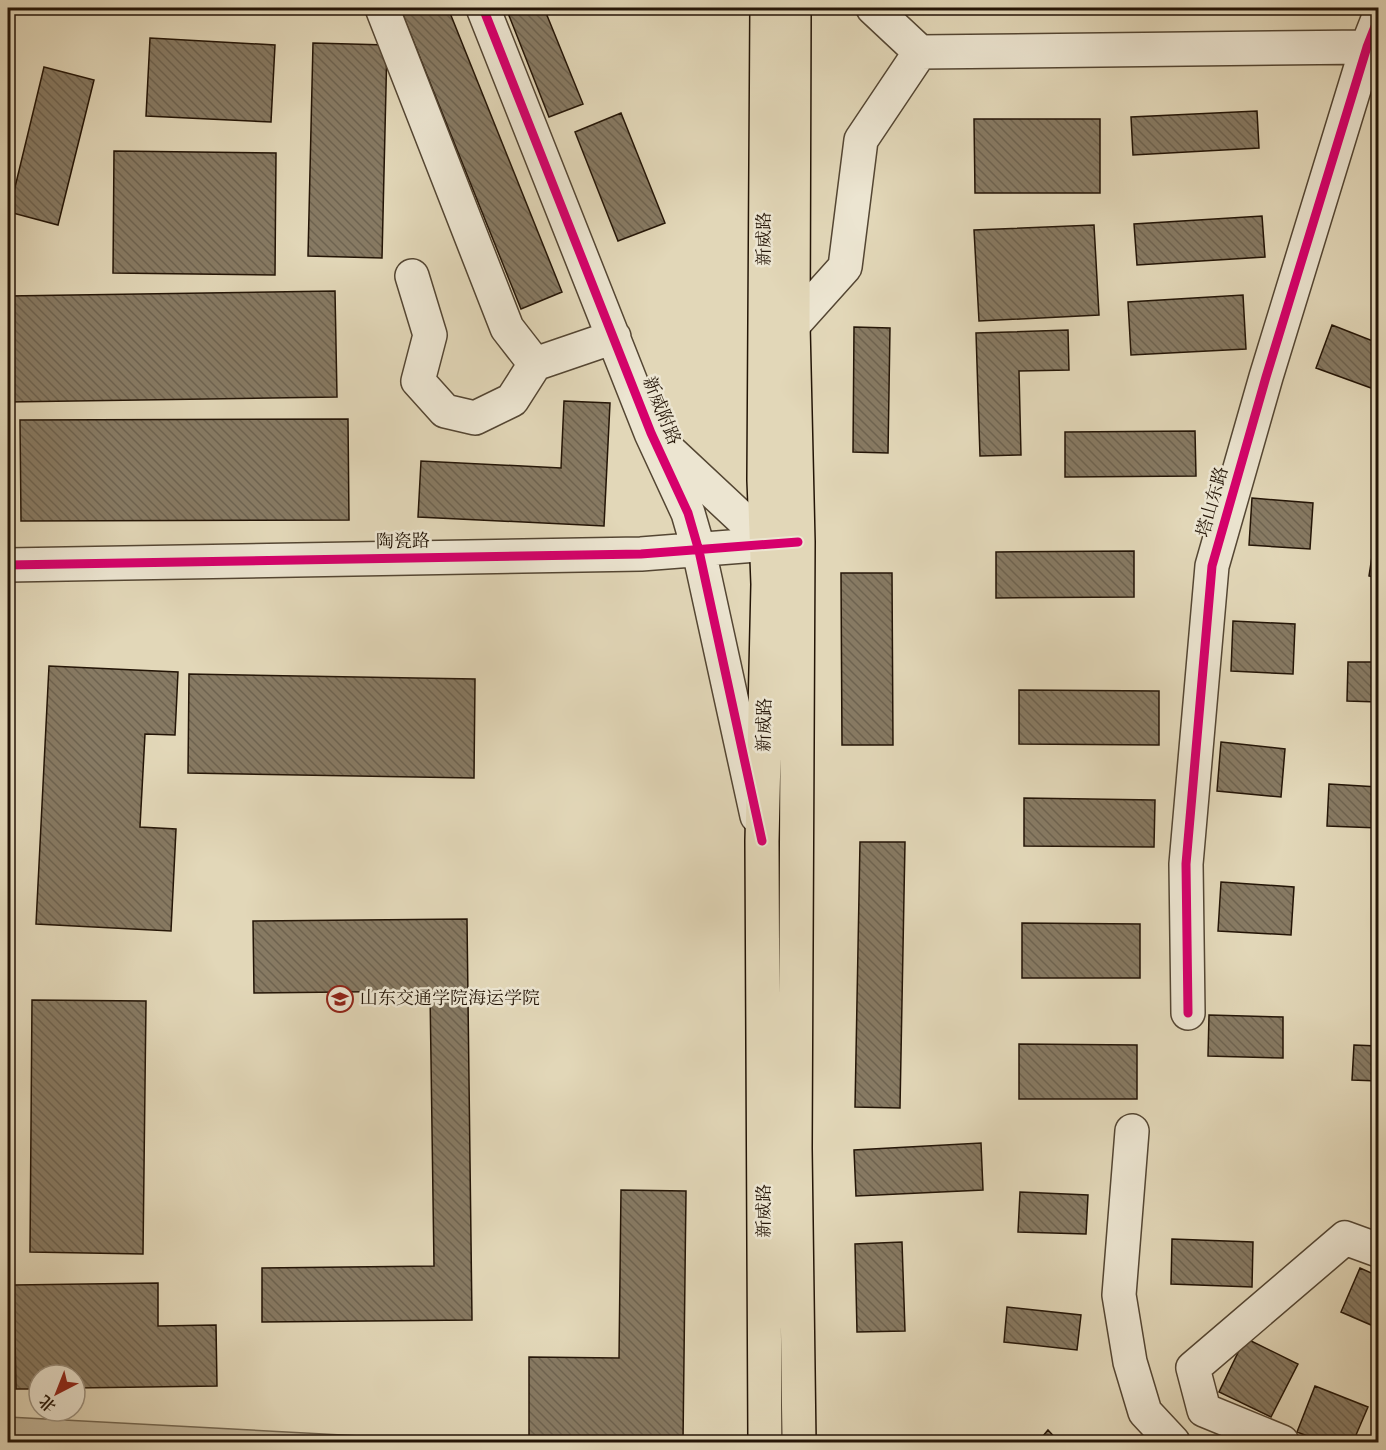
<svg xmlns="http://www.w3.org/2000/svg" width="1386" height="1450" viewBox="0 0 1386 1450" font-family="'Old Standard TT','Noto Serif SC',serif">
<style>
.pitch{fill:#c2b69a;stroke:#736650;stroke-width:1.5}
.building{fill:url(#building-back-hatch);stroke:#241507;stroke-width:1.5}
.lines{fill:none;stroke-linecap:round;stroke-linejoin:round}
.minor-casing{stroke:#544633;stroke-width:36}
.major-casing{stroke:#241507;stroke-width:36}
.minor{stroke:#ece5d1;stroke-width:33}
.major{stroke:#e2d7b8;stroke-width:33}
.cycleway-casing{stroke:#ece5d1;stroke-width:13}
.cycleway{stroke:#d6006c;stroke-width:9}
.labels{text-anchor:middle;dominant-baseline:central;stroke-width:5;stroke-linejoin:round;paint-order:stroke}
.street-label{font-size:18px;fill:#241507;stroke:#ece5d1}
.poi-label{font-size:18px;fill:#241507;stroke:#ece5d1;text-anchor:start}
</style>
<defs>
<pattern id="building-back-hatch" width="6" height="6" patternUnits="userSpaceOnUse" patternTransform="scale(1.5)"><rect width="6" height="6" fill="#877a63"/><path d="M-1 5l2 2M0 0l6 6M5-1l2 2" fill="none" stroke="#6e6350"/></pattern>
</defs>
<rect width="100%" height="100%" fill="#e2d7b8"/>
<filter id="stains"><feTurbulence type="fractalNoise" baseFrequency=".00333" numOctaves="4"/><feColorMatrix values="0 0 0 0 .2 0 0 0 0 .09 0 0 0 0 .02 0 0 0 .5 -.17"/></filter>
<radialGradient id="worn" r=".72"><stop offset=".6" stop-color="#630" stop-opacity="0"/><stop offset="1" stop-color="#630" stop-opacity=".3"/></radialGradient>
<path class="pitch" d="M 8,1417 L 472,1442 L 8,1442 Z"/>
<path class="building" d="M 400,8 L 448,8 L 562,292 L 521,309 Z
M 506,8 L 544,8 L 583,104 L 549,117 Z
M 150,38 L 275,45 L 271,122 L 146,116 Z
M 313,43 L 387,45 L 382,258 L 308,256 Z
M 44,67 L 94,80 L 58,225 L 9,212 Z
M 1257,111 L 1259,148 L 1133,155 L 1131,117 Z
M 621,113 L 665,223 L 618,241 L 575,132 Z
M 974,119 L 1100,119 L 1100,193 L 975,193 Z
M 114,151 L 276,153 L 275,275 L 113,273 Z
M 1262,216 L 1265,257 L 1137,265 L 1134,224 Z
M 1094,225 L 1099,315 L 979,321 L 974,230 Z
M 335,291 L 337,397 L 8,402 L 8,296 Z
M 1243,295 L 1246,349 L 1131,355 L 1128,302 Z
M 1332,325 L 1378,343 L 1378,370 L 1371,388 L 1316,368 Z
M 854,327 L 890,328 L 888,453 L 853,452 Z
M 1068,330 L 1069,370 L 1019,371 L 1021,455 L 980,456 L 976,333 Z
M 564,401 L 610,403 L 604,526 L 418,517 L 421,461 L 561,468 Z
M 348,419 L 349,520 L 21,521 L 20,420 Z
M 1195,431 L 1196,476 L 1065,477 L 1065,432 Z
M 1252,498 L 1313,503 L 1310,549 L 1249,545 Z
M 1375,537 L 1378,538 L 1378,578 L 1369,576 Z
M 1134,551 L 1134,597 L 996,598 L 996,552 Z
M 841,573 L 892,573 L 893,745 L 842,745 Z
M 1233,621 L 1295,624 L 1293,674 L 1231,671 Z
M 1348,662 L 1378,662 L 1378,702 L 1347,701 Z
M 49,666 L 178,672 L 175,735 L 145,734 L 140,827 L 176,829 L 171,931 L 36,924 Z
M 189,674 L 475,679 L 474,778 L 188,773 Z
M 1019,690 L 1159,691 L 1159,745 L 1019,744 Z
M 1221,742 L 1285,749 L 1281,797 L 1217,791 Z
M 1329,784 L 1378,787 L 1378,828 L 1327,826 Z
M 1024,798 L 1155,800 L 1154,847 L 1024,846 Z
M 860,842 L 905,842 L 900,1108 L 855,1107 Z
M 1221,882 L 1294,887 L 1291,935 L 1218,931 Z
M 467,919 L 472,1320 L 262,1322 L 262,1268 L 434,1266 L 430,991 L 254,993 L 253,921 Z
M 1022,923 L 1140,924 L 1140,978 L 1022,978 Z
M 32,1000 L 146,1001 L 143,1254 L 30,1252 Z
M 1209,1015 L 1283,1017 L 1283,1058 L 1208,1056 Z
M 1019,1044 L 1137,1045 L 1137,1099 L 1019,1099 Z
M 1354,1045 L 1378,1046 L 1378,1081 L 1352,1080 Z
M 981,1143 L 983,1190 L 856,1196 L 854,1150 Z
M 621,1190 L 686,1191 L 683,1442 L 529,1442 L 529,1357 L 619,1358 Z
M 1020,1192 L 1088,1195 L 1086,1234 L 1018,1232 Z
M 1172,1239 L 1253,1242 L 1252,1287 L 1171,1284 Z
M 902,1242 L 905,1331 L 857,1332 L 855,1244 Z
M 1360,1268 L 1378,1276 L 1378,1328 L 1341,1312 Z
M 158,1283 L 158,1326 L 216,1325 L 217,1386 L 75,1388 L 75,1375 L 39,1375 L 39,1389 L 16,1389 L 14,1285 Z
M 1007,1307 L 1081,1315 L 1077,1350 L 1004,1342 Z
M 1245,1338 L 1298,1364 L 1271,1417 L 1219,1392 Z
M 1315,1386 L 1368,1407 L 1353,1442 L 1323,1442 L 1297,1432 Z
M 1048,1430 L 1059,1442 L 1038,1442 Z"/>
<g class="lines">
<defs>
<path id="minor" d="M 382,8 L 507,328 L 535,364
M 483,8 L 651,433 L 688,513 L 699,551 L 757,816
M 873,8 L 920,52 L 1367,47 L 1378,52
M 412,276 L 430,335 L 418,381 L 445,411 L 475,418 L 512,400 L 535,364 L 614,337
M 793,325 L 845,267 L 861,140 L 920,52
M 662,444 L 768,543
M 8,565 L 641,554 L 794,542
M 1188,1013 L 1186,864 L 1212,566 L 1266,377 L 1367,47 L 1378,19
M 1132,1131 L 1119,1295 L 1130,1362 L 1145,1412 L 1173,1442
M 1282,1442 L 1204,1410 L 1193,1368 L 1345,1238 L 1378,1250"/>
<path id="major" d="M 794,8 L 793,325 L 798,542 L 795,1148 L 799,1442
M 765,1442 L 762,841 L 768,584 L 764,480 L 767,8"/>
</defs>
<use href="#minor" class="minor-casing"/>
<use href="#major" class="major-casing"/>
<use href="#minor" class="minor"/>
<use href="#major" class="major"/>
<defs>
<path id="cycleway" d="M 483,8 L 651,433 L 688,513 L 699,551 L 762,841
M 8,565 L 641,554 L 798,542
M 1188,1013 L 1186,864 L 1212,566 L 1266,377 L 1367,47 L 1378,19"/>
</defs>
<use href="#cycleway" class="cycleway-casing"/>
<use href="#cycleway" class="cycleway"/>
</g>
<defs>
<symbol id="university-ring" viewBox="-11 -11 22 22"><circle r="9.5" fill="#ece5d1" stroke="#8f2418" stroke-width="1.5"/><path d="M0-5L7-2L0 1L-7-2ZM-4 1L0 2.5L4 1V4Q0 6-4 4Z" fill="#8f2418"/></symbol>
</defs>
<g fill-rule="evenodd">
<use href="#university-ring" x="325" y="984" width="30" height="30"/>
</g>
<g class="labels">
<g class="street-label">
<text transform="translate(765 239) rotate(-90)">新威路</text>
<text transform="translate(661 411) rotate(68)">新威附路</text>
<text transform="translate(1213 502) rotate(-74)">塔山东路</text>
<text transform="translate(403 542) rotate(-1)">陶瓷路</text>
<text transform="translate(765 725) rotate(-89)">新威路</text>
<text transform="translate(765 1211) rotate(-90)">新威路</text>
</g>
<g class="poi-label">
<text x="360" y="999">山东交通学院海运学院</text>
</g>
</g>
<rect width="1386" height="1450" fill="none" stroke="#e2d7b8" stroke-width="30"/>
<rect x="9" y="9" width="1368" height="1432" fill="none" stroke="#241507" stroke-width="3"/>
<rect x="15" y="15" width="1356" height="1420" fill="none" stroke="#241507" stroke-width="1.5"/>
<g transform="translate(57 1393) rotate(222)"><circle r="28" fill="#ece5d1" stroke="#9c9280" stroke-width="1.5"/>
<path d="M0-4.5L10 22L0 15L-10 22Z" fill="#8f2418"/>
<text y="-9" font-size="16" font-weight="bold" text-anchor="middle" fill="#241507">北</text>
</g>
<rect width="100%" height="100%" filter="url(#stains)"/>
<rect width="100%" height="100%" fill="url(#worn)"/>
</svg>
